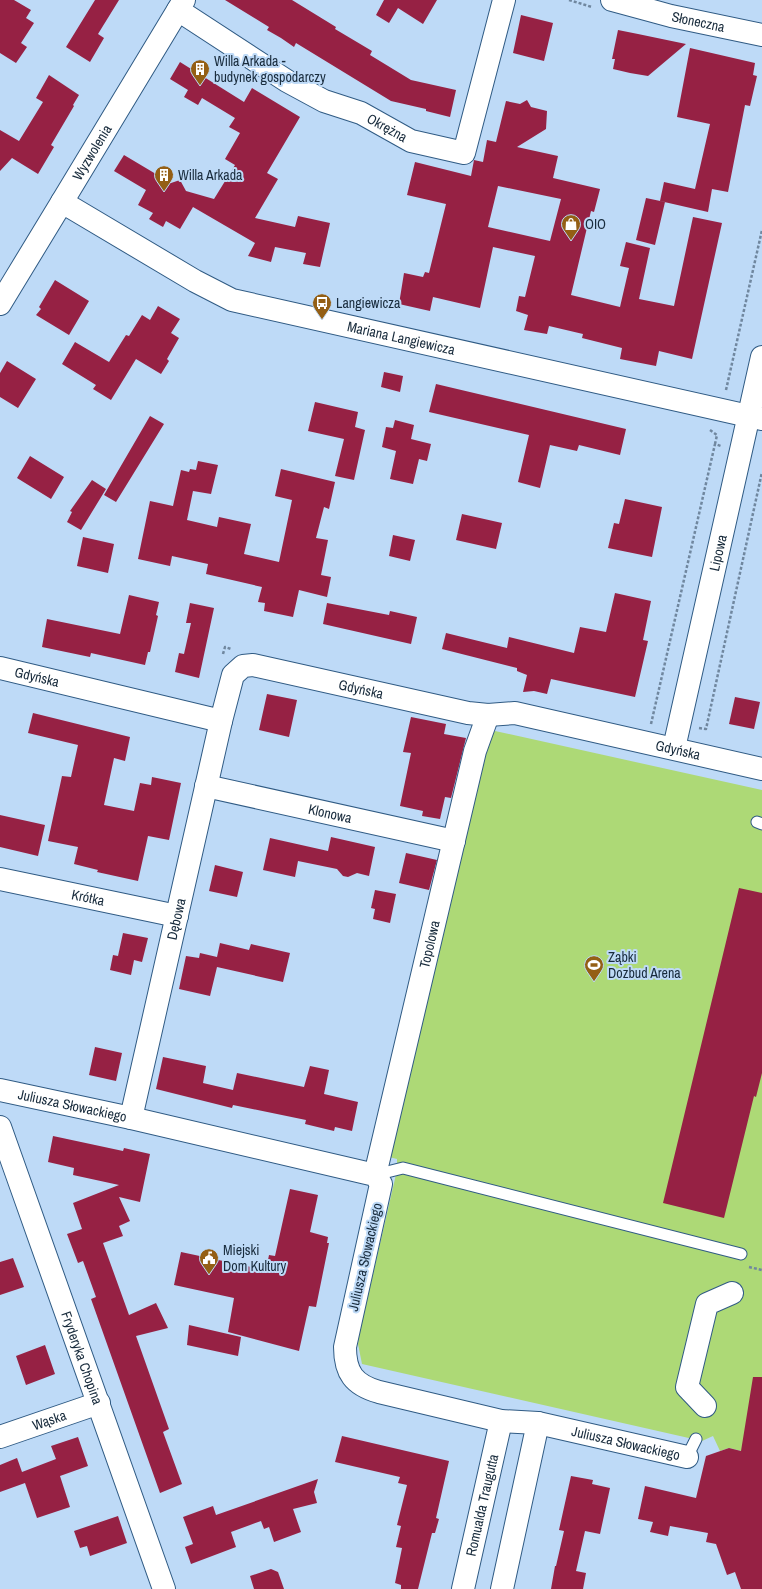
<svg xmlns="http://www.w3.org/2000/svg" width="762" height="1589" viewBox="0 0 762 1589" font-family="'Archivo Narrow',sans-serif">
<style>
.green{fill:#add976}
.building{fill:#962144;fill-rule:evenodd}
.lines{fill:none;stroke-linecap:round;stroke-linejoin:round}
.lane-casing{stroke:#305b84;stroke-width:13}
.street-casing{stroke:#305b84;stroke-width:24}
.secondary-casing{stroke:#305b84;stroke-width:24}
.path{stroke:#70879f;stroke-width:2.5;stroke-dasharray:3 2;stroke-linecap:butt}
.lane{stroke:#fff;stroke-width:11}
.street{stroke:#fff;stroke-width:22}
.secondary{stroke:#fff;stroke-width:22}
.labels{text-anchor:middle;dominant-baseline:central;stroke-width:4;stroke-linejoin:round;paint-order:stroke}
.street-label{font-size:14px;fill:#182b3c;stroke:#bedaf7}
.poi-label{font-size:14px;fill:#182b3c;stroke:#bedaf7;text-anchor:start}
</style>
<rect width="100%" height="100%" fill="#bedaf7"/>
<path class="green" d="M 495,731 L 762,790 L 762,1456 L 729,1448 L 720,1451 L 713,1436 L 702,1441 L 362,1364 L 358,1344 L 359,1335 L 397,1170 L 397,1159 L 389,1157 L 479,751 Z"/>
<path class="building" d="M 0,0 L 14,0 L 31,10 L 26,18 L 34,23 L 21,43 L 27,47 L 16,63 L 0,53 Z
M 95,0 L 119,0 L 98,34 L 104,38 L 90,62 L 66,47 Z
M 225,0 L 292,0 L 336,27 L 335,29 L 372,51 L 370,55 L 411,80 L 456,90 L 450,117 L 426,111 L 426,109 L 391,101 L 296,43 L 294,47 L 281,38 L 267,30 L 269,27 Z
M 384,0 L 437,0 L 423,24 L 398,8 L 389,23 L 376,15 Z
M 521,15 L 553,23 L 544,61 L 513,53 Z
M 618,30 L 638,34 L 686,44 L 648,76 L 630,73 L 613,69 L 615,59 L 612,59 Z
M 690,48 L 755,63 L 753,75 L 757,76 L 750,106 L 745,105 L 728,192 L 712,189 L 708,212 L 660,201 L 664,182 L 695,189 L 710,124 L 677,117 Z
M 180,62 L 244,102 L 252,88 L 300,117 L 267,173 L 278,179 L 255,218 L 295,227 L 298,216 L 330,223 L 320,267 L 303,264 L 306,253 L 275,247 L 271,262 L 248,256 L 255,243 L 193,207 L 180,229 L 166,221 L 163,227 L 149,219 L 153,213 L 138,205 L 146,190 L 114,171 L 124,155 L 171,183 L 180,180 L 186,191 L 214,199 L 235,165 L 225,159 L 240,133 L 229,127 L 235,118 L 202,98 L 198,105 L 184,97 L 188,90 L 170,79 Z
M 49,75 L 79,95 L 73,105 L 74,106 L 51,145 L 54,147 L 38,174 L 12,158 L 0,171 L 0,130 L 19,141 L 43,102 L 36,98 Z
M 527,100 L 531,107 L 547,111 L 546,129 L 517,147 L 558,156 L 553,178 L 600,189 L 594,212 L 591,211 L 571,295 L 620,307 L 629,268 L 620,266 L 626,242 L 650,248 L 639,299 L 674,306 L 693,217 L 722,223 L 692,359 L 659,351 L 656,366 L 620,359 L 622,348 L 582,338 L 583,334 L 549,326 L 547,334 L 524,330 L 528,315 L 516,311 L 519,296 L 525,297 L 535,256 L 493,247 L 480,308 L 433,297 L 430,311 L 399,304 L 404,273 L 423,277 L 425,272 L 429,273 L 446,204 L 407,195 L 415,162 L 471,176 L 474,160 L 483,162 L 487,140 L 496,142 L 506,101 L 520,104 ZM 498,186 L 561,199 L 550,241 L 488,227 Z
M 646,198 L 665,202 L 655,245 L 636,240 Z
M 55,280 L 89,301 L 69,335 L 36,315 L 41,309 L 39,307 Z
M 158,306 L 180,319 L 171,333 L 179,338 L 167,359 L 169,361 L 161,374 L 136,359 L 111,400 L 93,389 L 96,385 L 62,364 L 75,342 L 109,362 L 126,335 L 129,336 L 142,315 L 150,320 Z
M 7,361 L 36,379 L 18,408 L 0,397 L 0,373 Z
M 384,372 L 403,376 L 400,392 L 381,387 Z
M 436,384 L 626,429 L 620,455 L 579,445 L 577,451 L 550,445 L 540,488 L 518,482 L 529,435 L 429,412 Z
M 315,402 L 358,412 L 355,427 L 365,430 L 354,480 L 335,476 L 344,439 L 308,431 Z
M 150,416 L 164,424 L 116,502 L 104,495 Z
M 395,420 L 414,425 L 411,439 L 431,444 L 427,461 L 419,459 L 413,484 L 390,479 L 396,451 L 382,447 L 386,427 L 393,428 Z
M 30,456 L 64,477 L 51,499 L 17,478 Z
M 198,461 L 218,465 L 211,494 L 193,491 L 187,520 L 217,527 L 219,517 L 251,524 L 244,554 L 279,562 L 292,500 L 275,496 L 281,469 L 335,482 L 329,509 L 324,507 L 316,538 L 328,540 L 321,575 L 331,577 L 327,597 L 299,590 L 293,617 L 264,611 L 265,603 L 258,602 L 262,587 L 206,574 L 208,564 L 172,556 L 170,566 L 138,559 L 150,501 L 173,506 L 181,470 L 189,472 L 190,469 L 196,470 Z
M 92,480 L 106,489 L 81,530 L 67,522 L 72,512 L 70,511 Z
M 625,499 L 662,507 L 652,557 L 608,548 L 614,523 L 619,524 Z
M 462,514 L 502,523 L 496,549 L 456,540 Z
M 393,535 L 415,540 L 410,561 L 389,556 Z
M 83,537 L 114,544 L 108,573 L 77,566 Z
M 615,593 L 651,601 L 643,640 L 648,641 L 635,697 L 551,679 L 547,694 L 534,691 L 523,692 L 527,675 L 517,671 L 517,668 L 442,649 L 446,633 L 507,648 L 509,637 L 574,653 L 580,627 L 606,632 Z
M 129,595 L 159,602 L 156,615 L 158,616 L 150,652 L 148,652 L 145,665 L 91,653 L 90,657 L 42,647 L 47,619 L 120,634 Z
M 190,603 L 214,608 L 199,678 L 175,672 L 179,653 L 184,654 L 191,623 L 186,623 Z
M 327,603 L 389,615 L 390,611 L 417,617 L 411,644 L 323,624 Z
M 267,694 L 297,700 L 289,737 L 259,730 Z
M 735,697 L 760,702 L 754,729 L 729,724 Z
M 33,713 L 130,737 L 125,761 L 114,758 L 104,805 L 134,811 L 140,783 L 151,785 L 152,777 L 181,783 L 169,840 L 148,836 L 138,881 L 97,872 L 98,870 L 74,864 L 78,847 L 48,841 L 62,776 L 71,777 L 78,745 L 28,733 Z
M 411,717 L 446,724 L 444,734 L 466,738 L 451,798 L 445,797 L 440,819 L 422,816 L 423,811 L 400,806 L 411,753 L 403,752 Z
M 0,815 L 45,825 L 38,856 L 0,847 Z
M 331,837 L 375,847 L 369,876 L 357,873 L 348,877 L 343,876 L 337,869 L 298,861 L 295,877 L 263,870 L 270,838 L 328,851 Z
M 406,853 L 437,860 L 429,890 L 399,883 Z
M 215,865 L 243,872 L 237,897 L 209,891 Z
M 739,888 L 762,893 L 762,1073 L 756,1097 L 754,1096 L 724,1218 L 663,1203 Z
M 375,890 L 396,894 L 390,923 L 373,919 L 375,909 L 371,908 Z
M 123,933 L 148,938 L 142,962 L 134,960 L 131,975 L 110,970 L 113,955 L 118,956 Z
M 220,943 L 249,950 L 251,944 L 290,953 L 283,982 L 217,967 L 210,996 L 179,989 L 186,956 L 199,958 L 200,953 L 217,957 Z
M 95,1047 L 122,1053 L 116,1081 L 89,1075 Z
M 163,1057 L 206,1066 L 203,1083 L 233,1090 L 237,1073 L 304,1087 L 310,1066 L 329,1070 L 324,1094 L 358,1102 L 352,1131 L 335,1127 L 334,1131 L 305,1124 L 306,1120 L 233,1105 L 232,1108 L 156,1089 Z
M 53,1136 L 123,1151 L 124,1148 L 150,1154 L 140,1202 L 119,1197 L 130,1221 L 119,1226 L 123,1236 L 103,1243 L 129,1315 L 156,1303 L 168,1328 L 136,1336 L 169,1429 L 163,1432 L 182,1484 L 160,1493 L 91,1299 L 96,1297 L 83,1261 L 78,1263 L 67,1234 L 82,1229 L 73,1203 L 119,1185 L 73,1175 L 74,1168 L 48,1162 Z
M 290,1189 L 318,1195 L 310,1232 L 328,1237 L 327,1243 L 329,1243 L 316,1307 L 309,1306 L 299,1351 L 228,1332 L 234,1298 L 174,1285 L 181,1252 L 266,1270 L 269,1255 L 275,1256 Z
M 13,1258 L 24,1287 L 0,1295 L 0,1262 Z
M 189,1325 L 241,1337 L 238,1356 L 187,1345 Z
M 45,1345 L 55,1374 L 26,1385 L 16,1356 Z
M 753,1377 L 762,1377 L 762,1589 L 741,1589 L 735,1572 L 727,1575 L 716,1544 L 706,1542 L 708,1533 L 670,1526 L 668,1536 L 650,1532 L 653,1522 L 638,1519 L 645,1486 L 696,1498 L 706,1456 L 729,1448 L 741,1451 Z
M 342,1436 L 449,1461 L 436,1518 L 439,1519 L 435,1533 L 432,1533 L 418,1589 L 401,1589 L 401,1585 L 395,1583 L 402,1548 L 396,1547 L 401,1526 L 397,1525 L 407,1485 L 398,1483 L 400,1477 L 335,1462 Z
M 78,1437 L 88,1466 L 60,1476 L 70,1507 L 37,1518 L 25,1483 L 0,1492 L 0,1465 L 17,1458 L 22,1472 L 56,1459 L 51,1446 Z
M 571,1476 L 593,1480 L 592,1484 L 610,1488 L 600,1534 L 585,1531 L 576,1571 L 586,1573 L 583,1589 L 551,1589 L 555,1566 L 556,1566 L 564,1531 L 559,1530 Z
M 318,1479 L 314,1492 L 317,1503 L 293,1509 L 301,1532 L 274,1542 L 269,1527 L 264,1529 L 261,1521 L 231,1532 L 236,1547 L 191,1564 L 185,1547 L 193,1544 L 183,1517 L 213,1506 L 216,1515 Z
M 118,1516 L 127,1543 L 90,1556 L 87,1546 L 80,1548 L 74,1531 Z
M 271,1569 L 278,1572 L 284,1589 L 254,1589 L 250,1576 Z"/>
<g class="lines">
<defs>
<path id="lane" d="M 757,822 L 762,824
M 375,1175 L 403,1168 L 741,1254
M 687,1457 L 696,1439"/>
<g id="street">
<path id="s1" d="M 612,0 L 671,16 L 762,35"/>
<path id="s2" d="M 178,10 L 287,81 L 324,101 L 361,113 L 411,141 L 464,153 L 504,0"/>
<path id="s3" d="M 62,202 L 184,0"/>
<path id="s4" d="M 0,668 L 221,721 L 233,675 L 243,666 L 253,665 L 468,713 L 488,715 L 515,713 L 762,769"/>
<path id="s5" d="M 674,748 L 762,357"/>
<path id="s6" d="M 206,786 L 454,841"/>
<path id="s7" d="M 0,879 L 177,916"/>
<path id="s8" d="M 0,1090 L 131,1118 L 375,1175 L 381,1184 L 345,1347 C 345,1373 354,1385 379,1392 L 501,1421 L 538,1423 L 687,1457"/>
<path id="s9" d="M 131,1118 L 221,721"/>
<path id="s10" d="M 0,1127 L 164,1589"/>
<path id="s11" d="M 375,1175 L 475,751 L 488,715"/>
<path d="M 705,1406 L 687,1387 L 707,1304 L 732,1293"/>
<path id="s12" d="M 0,1437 L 99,1403"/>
<path id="s13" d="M 463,1589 L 501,1421"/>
<path d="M 502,1589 L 538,1423"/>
</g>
<g id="secondary">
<path id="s14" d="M 0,304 L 62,202 L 195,281 L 232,300 L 762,419"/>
</g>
</defs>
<use href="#lane" class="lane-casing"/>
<use href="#street" class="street-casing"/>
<use href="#secondary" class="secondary-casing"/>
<path class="path" d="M 569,0 L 592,7
M 726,390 L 762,230
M 710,430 L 717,435 L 715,444
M 223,654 L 225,647 L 231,649
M 651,724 L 715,444 L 721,446
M 699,728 L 706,729 L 762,472
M 749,1267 L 762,1270"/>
<use href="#lane" class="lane"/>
<use href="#street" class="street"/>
<use href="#secondary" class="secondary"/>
</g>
<defs>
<symbol id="building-pin" viewBox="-11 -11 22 30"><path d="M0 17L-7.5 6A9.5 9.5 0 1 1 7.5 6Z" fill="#945f15" stroke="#bedaf7"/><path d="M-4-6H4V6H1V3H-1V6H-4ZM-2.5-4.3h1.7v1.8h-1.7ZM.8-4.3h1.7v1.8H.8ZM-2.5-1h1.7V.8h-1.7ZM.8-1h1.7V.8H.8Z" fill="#fff"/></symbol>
<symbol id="shop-pin" viewBox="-11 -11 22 30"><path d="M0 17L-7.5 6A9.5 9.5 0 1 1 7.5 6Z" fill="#945f15" stroke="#bedaf7"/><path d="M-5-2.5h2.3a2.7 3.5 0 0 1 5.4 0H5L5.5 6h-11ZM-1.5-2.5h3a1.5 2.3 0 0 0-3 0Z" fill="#fff"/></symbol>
<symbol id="bus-pin" viewBox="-11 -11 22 30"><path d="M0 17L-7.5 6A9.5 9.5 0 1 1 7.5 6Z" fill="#945f15" stroke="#bedaf7"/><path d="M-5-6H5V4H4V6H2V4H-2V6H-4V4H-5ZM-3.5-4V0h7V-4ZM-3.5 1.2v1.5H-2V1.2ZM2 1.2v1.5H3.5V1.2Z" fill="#fff"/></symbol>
<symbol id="stadium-pin" viewBox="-11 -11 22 30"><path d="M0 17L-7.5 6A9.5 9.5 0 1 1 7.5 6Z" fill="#945f15" stroke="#bedaf7"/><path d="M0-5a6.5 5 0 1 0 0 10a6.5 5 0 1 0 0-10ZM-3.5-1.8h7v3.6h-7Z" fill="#fff"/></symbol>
<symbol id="civic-pin" viewBox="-11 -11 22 30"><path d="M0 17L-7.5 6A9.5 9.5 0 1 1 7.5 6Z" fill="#945f15" stroke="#bedaf7"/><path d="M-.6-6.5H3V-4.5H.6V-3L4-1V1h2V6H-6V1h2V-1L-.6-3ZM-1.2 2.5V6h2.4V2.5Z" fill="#fff"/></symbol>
</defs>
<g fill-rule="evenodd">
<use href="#building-pin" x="189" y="58" width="22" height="30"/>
<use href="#building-pin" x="153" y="164" width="22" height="30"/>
<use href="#shop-pin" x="560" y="213" width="22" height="30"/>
<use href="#bus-pin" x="311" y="292" width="22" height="30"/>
<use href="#stadium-pin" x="583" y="954" width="22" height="30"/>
<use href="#civic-pin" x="198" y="1247" width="22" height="30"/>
</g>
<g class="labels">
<g class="street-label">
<text stroke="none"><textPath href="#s1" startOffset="89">Słoneczna</textPath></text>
<text stroke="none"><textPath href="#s2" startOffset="241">Okrężna</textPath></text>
<text stroke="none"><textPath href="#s3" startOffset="58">Wyzwolenia</textPath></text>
<text stroke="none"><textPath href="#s14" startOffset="489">Mariana Langiewicza</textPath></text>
<text stroke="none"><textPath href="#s5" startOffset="200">Lipowa</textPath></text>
<text stroke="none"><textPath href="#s4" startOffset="38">Gdyńska</textPath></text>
<text stroke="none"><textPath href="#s4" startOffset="409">Gdyńska</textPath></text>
<text stroke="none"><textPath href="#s4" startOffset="733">Gdyńska</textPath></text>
<text stroke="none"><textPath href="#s6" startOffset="127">Klonowa</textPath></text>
<text stroke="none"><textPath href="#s7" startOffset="90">Krótka</textPath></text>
<text stroke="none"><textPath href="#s9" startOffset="204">Dębowa</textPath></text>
<text stroke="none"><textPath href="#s11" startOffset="237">Topolowa</textPath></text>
<text stroke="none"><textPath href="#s8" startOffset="74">Juliusza Słowackiego</textPath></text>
<text transform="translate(365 1257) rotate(-77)">Juliusza Słowackiego</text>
<text stroke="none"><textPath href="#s10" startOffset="245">Fryderyka Chopina</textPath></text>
<text stroke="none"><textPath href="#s12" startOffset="52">Wąska</textPath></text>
<text stroke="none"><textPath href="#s8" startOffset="877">Juliusza Słowackiego</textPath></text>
<text stroke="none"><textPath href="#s13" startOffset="86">Romualda Traugutta</textPath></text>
</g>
<g class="poi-label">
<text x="214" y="61">Willa Arkada -<tspan x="214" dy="16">budynek gospodarczy</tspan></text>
<text x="178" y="175">Willa Arkada</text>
<text x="585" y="224">OIO</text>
<text x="336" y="303">Langiewicza</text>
<text x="608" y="957">Ząbki<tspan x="608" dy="16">Dozbud Arena</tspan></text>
<text x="223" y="1250">Miejski<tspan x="223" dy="16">Dom Kultury</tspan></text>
</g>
</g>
</svg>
